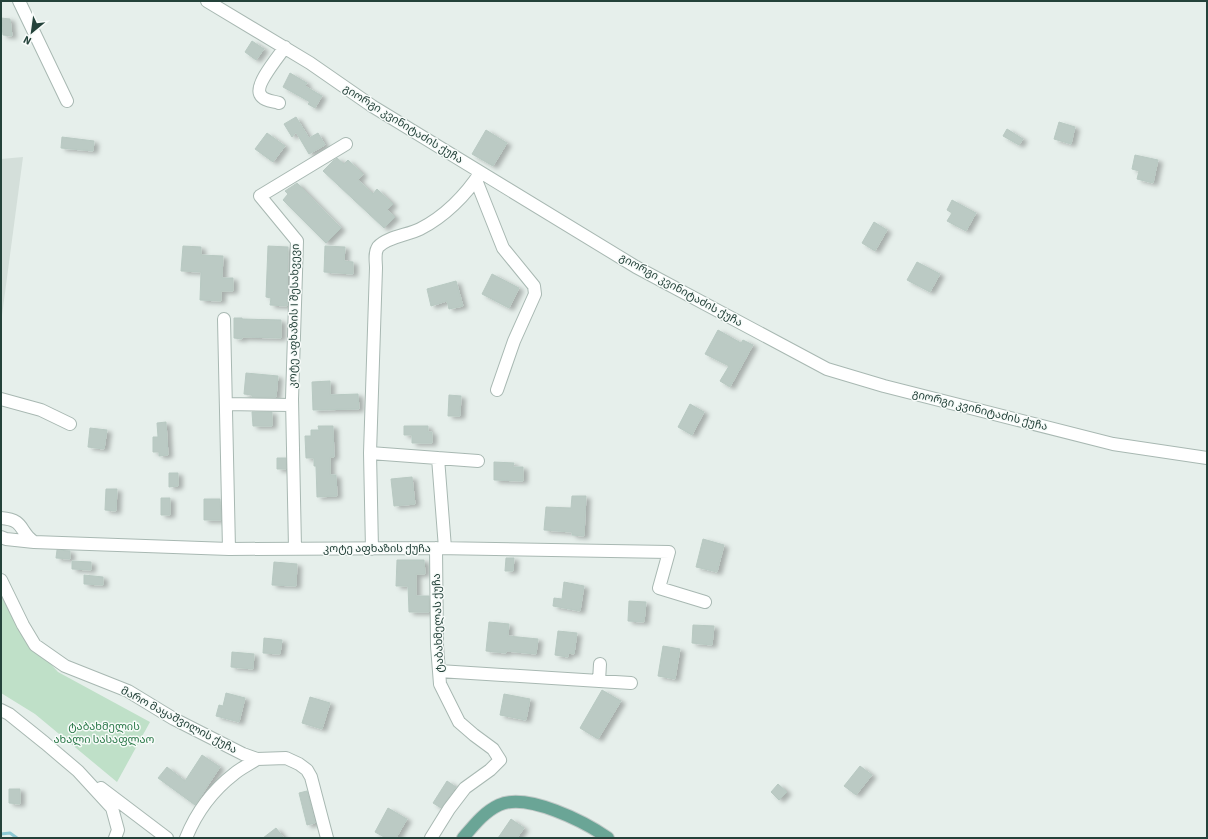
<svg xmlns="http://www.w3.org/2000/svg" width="1208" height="839" viewBox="0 0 1208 839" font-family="'Source Sans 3','Noto Sans Georgian',sans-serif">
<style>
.built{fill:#d4dfda}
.green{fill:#bfe0c8}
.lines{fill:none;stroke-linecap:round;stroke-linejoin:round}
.stream{stroke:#8ec9d4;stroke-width:3}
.building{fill:#bbcac4;stroke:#b8c9c2;filter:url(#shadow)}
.minor-casing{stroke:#a8b8b2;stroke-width:14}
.major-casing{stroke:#c2cac8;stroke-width:14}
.minor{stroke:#fff;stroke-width:12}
.major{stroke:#6aa596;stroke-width:12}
.labels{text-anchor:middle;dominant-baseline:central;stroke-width:3;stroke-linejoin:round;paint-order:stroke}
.street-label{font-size:11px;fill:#24423a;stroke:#f7fbf9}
.park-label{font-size:11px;fill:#2d7a4b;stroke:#f7fbf9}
</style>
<defs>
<filter id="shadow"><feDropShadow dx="4.5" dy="2.5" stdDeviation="2" flood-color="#0004"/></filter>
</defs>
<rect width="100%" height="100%" fill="#e6efeb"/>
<path class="built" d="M 23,157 L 1,323 L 1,159 Z"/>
<path class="green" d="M 1,596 L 15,623 L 23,634 L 58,672 L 150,722 L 117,782 L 35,714 L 1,693 Z"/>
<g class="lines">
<path class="stream" d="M 1,834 L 10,833 L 17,838"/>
</g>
<path class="building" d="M 1,18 L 10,19 L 12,36 L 3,35 Z
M 252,41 L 264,49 L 256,60 L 245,52 Z
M 290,73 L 307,83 L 305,86 L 322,96 L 315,108 L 308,104 L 310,102 L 283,87 Z
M 296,117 L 309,138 L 318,133 L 325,145 L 309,154 L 296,132 L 292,137 L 284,124 Z
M 1059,122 L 1075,127 L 1071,144 L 1054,139 Z
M 1007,129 L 1023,139 L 1019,145 L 1003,136 Z
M 486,130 L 507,143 L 493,166 L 472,154 Z
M 267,133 L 285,146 L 273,162 L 255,149 Z
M 62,137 L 94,141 L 93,151 L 61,148 Z
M 1135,155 L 1158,160 L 1153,183 L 1137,179 L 1139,171 L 1132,169 Z
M 337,158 L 344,164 L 348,160 L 363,174 L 358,180 L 373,194 L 377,189 L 393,204 L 387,210 L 395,217 L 384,228 L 323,171 L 333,161 Z
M 297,183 L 341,228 L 326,243 L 283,200 L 288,194 L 285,191 Z
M 952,200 L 976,213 L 966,231 L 947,221 L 952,213 L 947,210 Z
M 874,222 L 887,230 L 875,251 L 862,243 Z
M 183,246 L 201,247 L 201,255 L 223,256 L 222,278 L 233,278 L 233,291 L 221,291 L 221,301 L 200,300 L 201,272 L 181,271 Z
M 268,246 L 288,247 L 287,306 L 270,305 L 271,298 L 266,297 Z
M 325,246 L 345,247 L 344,261 L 353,262 L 353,274 L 324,272 Z
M 917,262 L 940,274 L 930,292 L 907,280 Z
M 492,274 L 519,288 L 509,308 L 482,294 Z
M 456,281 L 463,306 L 449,309 L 447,301 L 431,306 L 427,289 Z
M 234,318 L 242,318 L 242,319 L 281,320 L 281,338 L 242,337 L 242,339 L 234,338 Z
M 718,330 L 741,343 L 743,340 L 753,345 L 730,387 L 720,381 L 729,366 L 705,354 Z
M 246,373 L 278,376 L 276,397 L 252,397 L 252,395 L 244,394 Z
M 330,381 L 330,395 L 358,394 L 359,409 L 313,410 L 312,382 Z
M 449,395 L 461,396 L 460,416 L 448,416 Z
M 690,404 L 704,412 L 692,435 L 678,427 Z
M 252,412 L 272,412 L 272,426 L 253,426 Z
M 166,422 L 168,455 L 159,456 L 159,452 L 153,452 L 153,437 L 158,437 L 157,423 Z
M 318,426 L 333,426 L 334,457 L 330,457 L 330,475 L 336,475 L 337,496 L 317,497 L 316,466 L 314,466 L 314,458 L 306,458 L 305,436 L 311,436 L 311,430 L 319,430 Z
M 404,426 L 428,426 L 428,432 L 432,432 L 432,443 L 412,443 L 412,435 L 404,435 Z
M 90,428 L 107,430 L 104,449 L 88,447 Z
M 277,458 L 286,458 L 286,469 L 277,469 Z
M 494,462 L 514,463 L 513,467 L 523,467 L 523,481 L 494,480 Z
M 169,473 L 178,473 L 178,486 L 169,487 Z
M 412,477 L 415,504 L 394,506 L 391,479 Z
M 106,489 L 117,489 L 116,511 L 105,510 Z
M 572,496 L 586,496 L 584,536 L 572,535 L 572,532 L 544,530 L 546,507 L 571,508 Z
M 161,498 L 170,498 L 170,515 L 161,515 Z
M 204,499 L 220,499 L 221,520 L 204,520 Z
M 703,539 L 724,545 L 717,572 L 696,567 Z
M 57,550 L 70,551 L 70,559 L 56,558 Z
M 506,558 L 514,558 L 513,571 L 505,571 Z
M 397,560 L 424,560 L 425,574 L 416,574 L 416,596 L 429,596 L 429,612 L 409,612 L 408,586 L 396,586 Z
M 72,561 L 91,562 L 91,570 L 72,569 Z
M 274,562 L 297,564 L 296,586 L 272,585 Z
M 84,575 L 103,577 L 103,585 L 84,584 Z
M 564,582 L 584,586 L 580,611 L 553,606 L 554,598 L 562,599 Z
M 629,601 L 646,602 L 644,622 L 628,621 Z
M 489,622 L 509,624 L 508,636 L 538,639 L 536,654 L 506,651 L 506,653 L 486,651 Z
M 693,625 L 714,626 L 712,645 L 692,643 Z
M 558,631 L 577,633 L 574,654 L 568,653 L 568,657 L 555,655 Z
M 264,638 L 282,640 L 280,654 L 263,653 Z
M 663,646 L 680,649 L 675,679 L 658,676 Z
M 232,652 L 254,654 L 253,669 L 231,667 Z
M 602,690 L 621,701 L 598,739 L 580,728 Z
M 226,693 L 245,698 L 239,722 L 216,716 L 219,705 L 223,706 Z
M 504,694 L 530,699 L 526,720 L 500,715 Z
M 310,697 L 330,703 L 322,729 L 302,723 Z
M 202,755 L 220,767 L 195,805 L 158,778 L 167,767 L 185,781 Z
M 860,766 L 872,775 L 856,795 L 844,786 Z
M 447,781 L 456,787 L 441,808 L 433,803 Z
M 778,784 L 787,792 L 779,800 L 771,792 Z
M 9,789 L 20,789 L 20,804 L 9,803 Z
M 307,791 L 315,823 L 307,825 L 299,793 Z
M 388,808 L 407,819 L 396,838 L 386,838 L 375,832 Z
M 511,819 L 524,828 L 517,838 L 498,838 Z
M 276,828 L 284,838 L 263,838 Z"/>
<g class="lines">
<defs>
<path id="minor" d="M 19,1 L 67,101
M 207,1 L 310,63 L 372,106 L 636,267 L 827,369 L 884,386 L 1113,444 L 1207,458
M 279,103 C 273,101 263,101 260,94 C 255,84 279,56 285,47
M 476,180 L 503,248 L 534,286 L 535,294 L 514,341 L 497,390
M 224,319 L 229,549
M 1,399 L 41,410 L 70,424
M 226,404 L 292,405
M 370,453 L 478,461
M 438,458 L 445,548
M 1,518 C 26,520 18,531 34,542
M 1,537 L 6,539 L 34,542 L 229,549 L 436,548 L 669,552 L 659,588 L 705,602
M 295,548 L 292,399 L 297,241 L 260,196 L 346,144
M 372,549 L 370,453 L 376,268 C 376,261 374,253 378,247 C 387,237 408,235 420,229 C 444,217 466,195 480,173
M 1,580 L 23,625 L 35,645 L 65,666 L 128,691 L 174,719 L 243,754 L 257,759 L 286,758 L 299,764 L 307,770 L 311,777 L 327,838
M 439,671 L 631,683
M 599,681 L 600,664
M 1,710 L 9,714 L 45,743 L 78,771 L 112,808 L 118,830 L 115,838
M 101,788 L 167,838
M 186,838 C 196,813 212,791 234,774 C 241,768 250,764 257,759
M 431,838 L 449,809 L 465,788 L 490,770 L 500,760 L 493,749 L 474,735 L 459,722 L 440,684 L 437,646 L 436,548"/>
<path id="major" d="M 463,838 C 474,825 484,812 499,805 C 527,792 585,822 608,838"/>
</defs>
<use href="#minor" class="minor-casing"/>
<use href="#major" class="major-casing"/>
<use href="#minor" class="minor"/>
<use href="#major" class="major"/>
</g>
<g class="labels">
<g class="street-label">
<text transform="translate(403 124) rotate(32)">გიორგი კვინიტაძის ქუჩა</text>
<text transform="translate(681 290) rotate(29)">გიორგი კვინიტაძის ქუჩა</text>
<text transform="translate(294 316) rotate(-89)">კოტე აფხაზის I შესახვევი</text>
<text transform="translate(980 410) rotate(14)">გიორგი კვინიტაძის ქუჩა</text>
<text x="377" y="548">კოტე აფხაზის ქუჩა</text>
<text transform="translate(438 623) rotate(-92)">ტაბახმელას ქუჩა</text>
<text transform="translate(179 720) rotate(28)">მარო მაყაშვილის ქუჩა</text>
</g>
<g class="park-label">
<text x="104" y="726">ტაბახმელის<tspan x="104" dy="13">ახალი სასაფლაო</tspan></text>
</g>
</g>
<rect width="1208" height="839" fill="none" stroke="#24423a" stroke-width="4"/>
<g transform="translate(32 32) rotate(209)" stroke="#f7fbf9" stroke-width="3" paint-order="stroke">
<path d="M0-3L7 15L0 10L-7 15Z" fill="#24423a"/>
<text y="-6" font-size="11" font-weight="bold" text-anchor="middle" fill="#24423a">N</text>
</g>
</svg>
